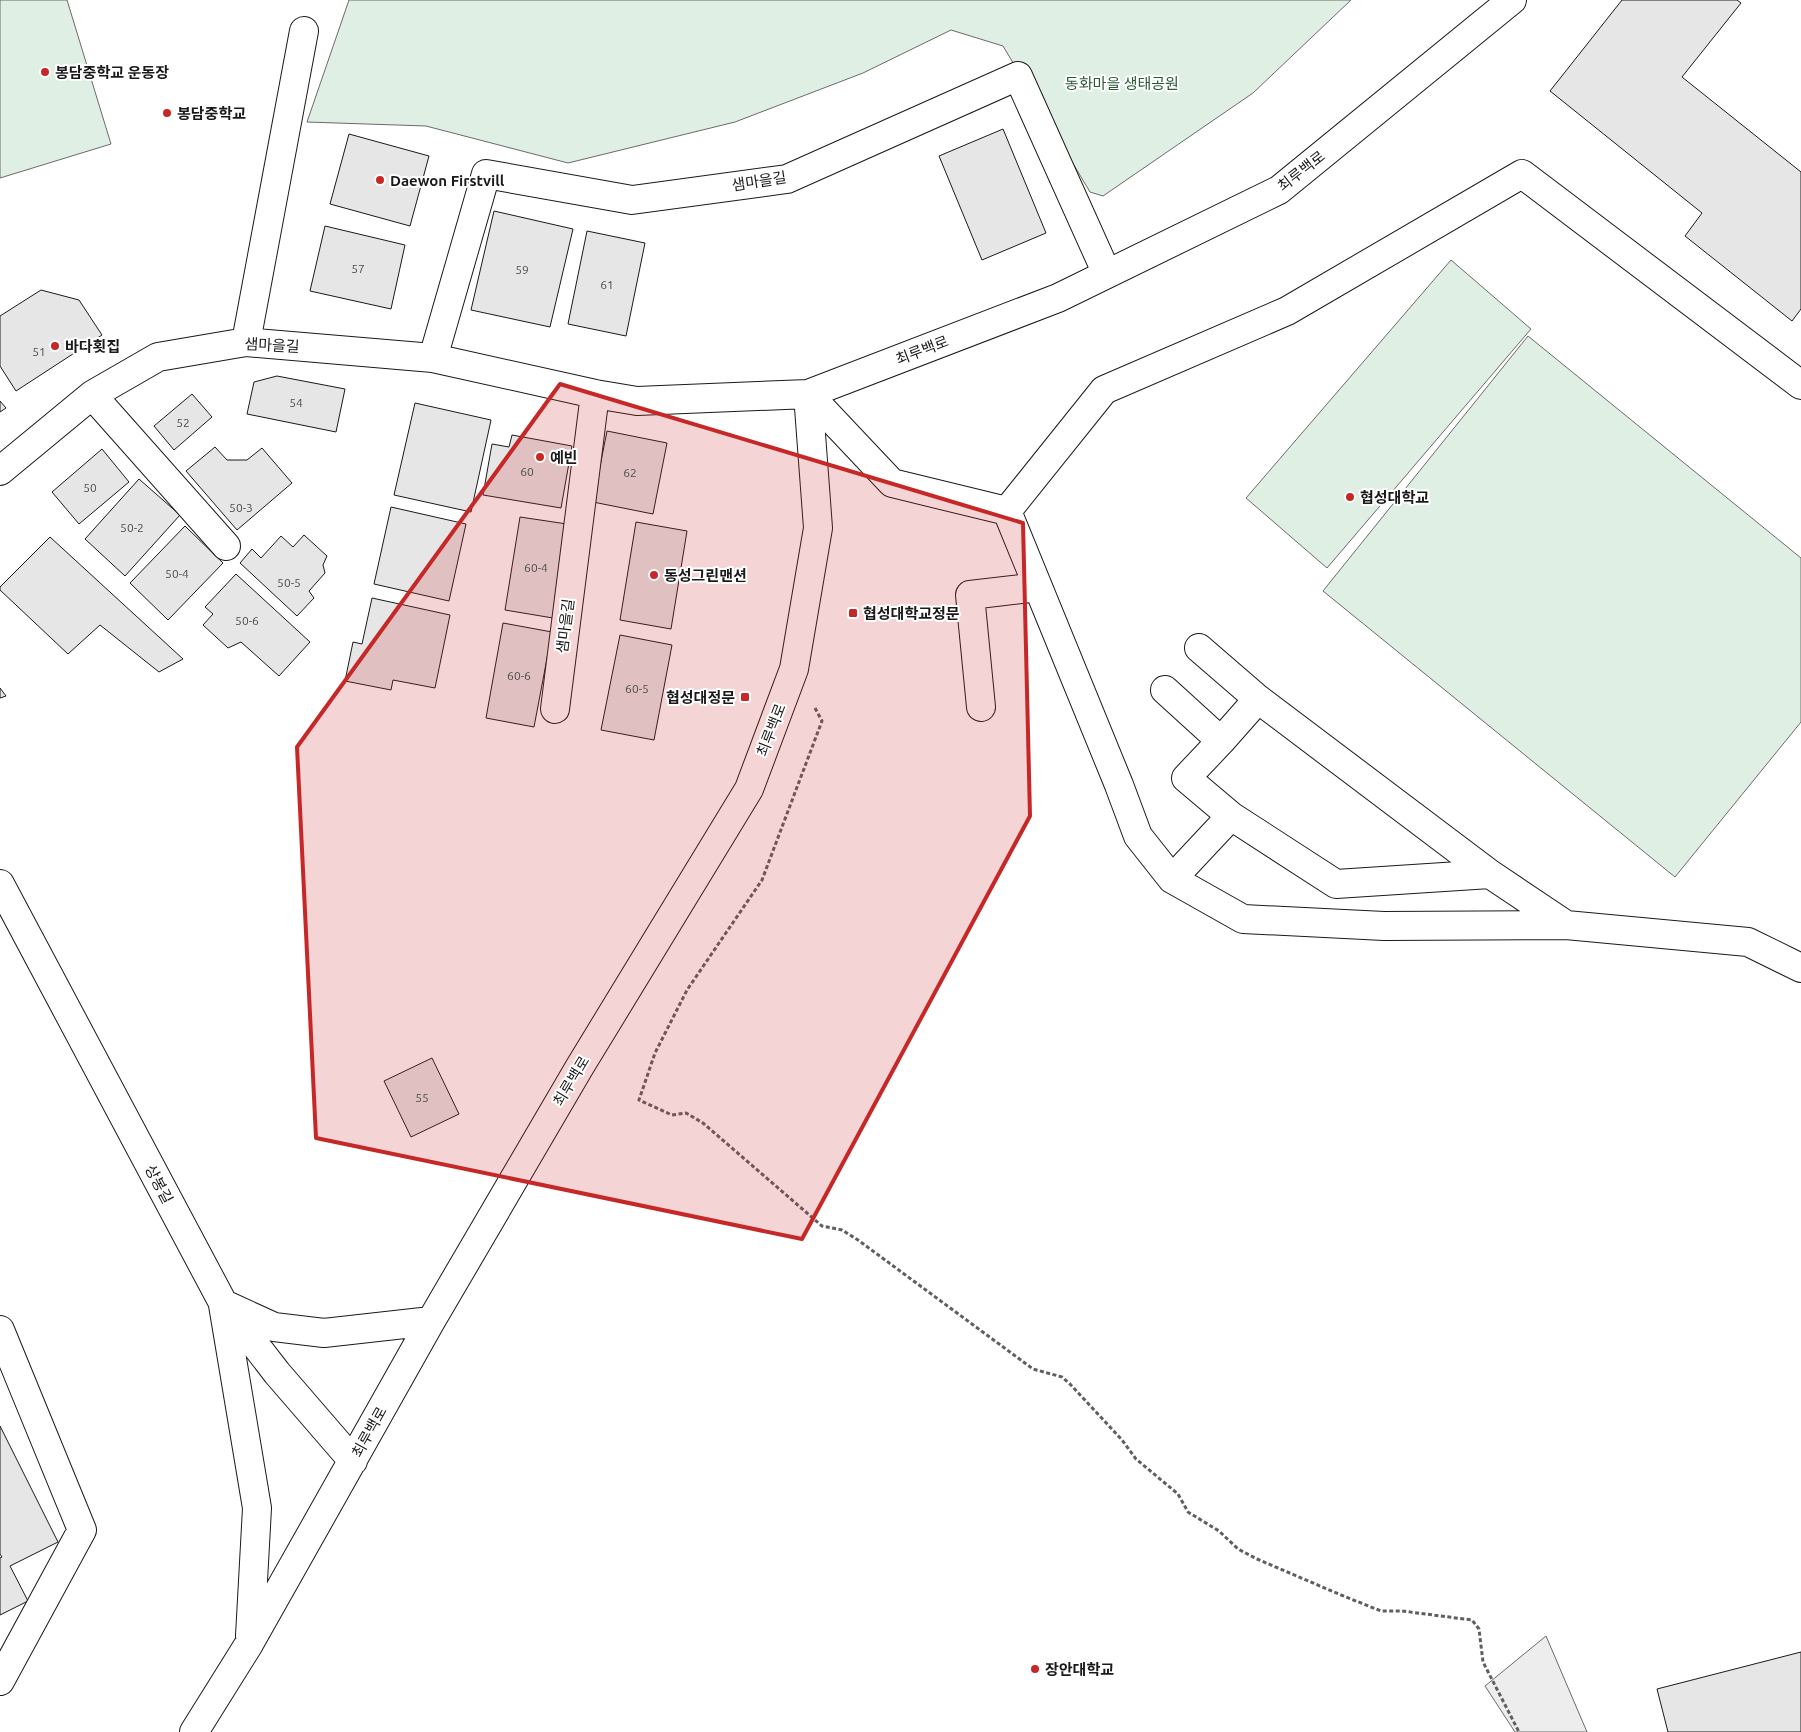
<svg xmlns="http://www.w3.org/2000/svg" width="1801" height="1732" viewBox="0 0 1801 1732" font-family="Ubuntu,'Noto Sans KR',sans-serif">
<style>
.park{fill:#e0efe3;stroke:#6a6a6a}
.parking{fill:#ededed;stroke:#6a6a6a}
.building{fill:#e6e6e6;stroke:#1a1a1a}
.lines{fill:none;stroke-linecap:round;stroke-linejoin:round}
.minor-casing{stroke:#1a1a1a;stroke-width:30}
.path{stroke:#5f5f5f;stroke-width:3;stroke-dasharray:4 2.5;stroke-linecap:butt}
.minor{stroke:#fff;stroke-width:28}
.marked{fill:#c62828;fill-opacity:0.2;stroke:#c62828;stroke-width:4;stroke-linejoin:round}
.poi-dot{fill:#c62828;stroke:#fff;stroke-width:2}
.labels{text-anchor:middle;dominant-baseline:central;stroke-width:4;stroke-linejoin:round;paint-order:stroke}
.number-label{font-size:12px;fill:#4d4d4d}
.poi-label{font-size:15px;font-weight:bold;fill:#1a1a1a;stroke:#fff;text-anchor:start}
.park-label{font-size:15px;fill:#2b5a34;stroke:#fff}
.street-label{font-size:15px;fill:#1a1a1a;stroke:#fff}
</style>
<rect width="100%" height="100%" fill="#fff"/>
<path class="park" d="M 0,0 L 67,0 L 111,144 L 0,178 Z
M 349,0 L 1351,0 L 1253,93 L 1103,196 L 1090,192 L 1003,46 L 951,30 L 863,73 L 735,122 L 568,163 L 426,126 L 307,122 Z
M 1451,260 L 1531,329 L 1327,568 L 1246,498 Z
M 1528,336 L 1801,558 L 1801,722 L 1675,877 L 1323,591 Z"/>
<path class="parking" d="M 1546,1636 L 1587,1732 L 1515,1732 L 1485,1686 Z"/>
<path class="building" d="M 1622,0 L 1737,0 L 1741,3 L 1682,77 L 1801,172 L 1801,309 L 1792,321 L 1685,236 L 1702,213 L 1550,91 Z
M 1003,129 L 1046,233 L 982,260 L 939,156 Z
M 349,134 L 429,156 L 410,226 L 330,204 Z
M 494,211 L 573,229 L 550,327 L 471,310 Z
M 325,226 L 405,245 L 391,309 L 310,291 Z
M 587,231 L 645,243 L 626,336 L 568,324 Z
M 41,290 L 79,300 L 102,335 L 16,391 L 0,366 L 0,316 Z
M 277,376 L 345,389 L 336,432 L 247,414 L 254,382 Z
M 192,394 L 212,417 L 174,450 L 154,426 Z
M 0,401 L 6,408 L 0,412 Z
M 415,403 L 491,420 L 471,512 L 394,495 Z
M 607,431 L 667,443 L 653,514 L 593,502 Z
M 512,435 L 572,446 L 561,508 L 483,495 L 492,444 L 509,447 Z
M 215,447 L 227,460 L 247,460 L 262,448 L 292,483 L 237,530 L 186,471 Z
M 102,449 L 129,482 L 79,524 L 52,492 Z
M 139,479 L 180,515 L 125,576 L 85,539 Z
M 391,507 L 466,524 L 449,601 L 374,584 Z
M 520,517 L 567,524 L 553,618 L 505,610 Z
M 636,522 L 687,531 L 671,629 L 620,620 Z
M 185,526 L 223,563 L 168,620 L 130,583 Z
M 304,535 L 327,556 L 323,565 L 325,573 L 309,591 L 314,598 L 297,616 L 240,563 L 252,549 L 261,558 L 281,536 L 293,547 Z
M 50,537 L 183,659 L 159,672 L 100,625 L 68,654 L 0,590 L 0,587 Z
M 236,574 L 310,642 L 279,676 L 241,642 L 228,648 L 203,625 L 213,614 L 205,607 Z
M 372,598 L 450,615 L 435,688 L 393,680 L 391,690 L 345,681 L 353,642 L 362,644 Z
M 503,623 L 552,632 L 534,727 L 486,718 Z
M 620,635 L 672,645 L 654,740 L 601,730 Z
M 0,688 L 6,696 L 0,698 Z
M 432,1058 L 459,1114 L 411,1137 L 384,1081 Z
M 0,1426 L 58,1542 L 10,1566 L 28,1601 L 0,1615 L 0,1558 L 2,1557 L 0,1554 Z
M 1801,1652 L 1801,1732 L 1668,1732 L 1657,1689 Z"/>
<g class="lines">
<defs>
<path id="minor" d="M 246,342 L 304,31
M 433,358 L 486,174 L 632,200 L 787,179 L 1018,76 L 1107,274
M 808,394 L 892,483 L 1007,511 L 1119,785 L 1138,836 L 1172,879 L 1243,919 L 1384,926 L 1566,925 L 1748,942 L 1801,968
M 92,395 L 226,546
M 0,471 L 92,395 L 158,357 L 246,342 L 433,358 L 595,394 L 637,401 L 808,394 L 1058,298 L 1279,190 L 1512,0
M 1007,511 L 1104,390 L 1287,311 L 1522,174 L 1801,385
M 1199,648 L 1258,699 L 1490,874 L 1566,925
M 1165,690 L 1221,741 L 1186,778 L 1231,816 L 1172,879
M 981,707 L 970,595 L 1038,587
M 555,709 L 595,394
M 1221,741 L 1258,699
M 1231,816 L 1336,884 L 1490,874
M 0,884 L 223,1303 L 277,1373 L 353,1461
M 223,1305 L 257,1508 L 250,1636
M 226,1305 L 274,1327 L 324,1333 L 431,1321
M 0,1330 L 82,1530 L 0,1681
M 194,1732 L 249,1644 L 431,1321 L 579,1068 L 749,789 L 794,669 L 818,528 L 808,394"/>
</defs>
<use href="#minor" class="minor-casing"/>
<path class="path" d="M 815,708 L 822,721 L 762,880 L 687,990 L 655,1053 L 639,1100 L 672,1115 L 686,1113 L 703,1123 L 822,1226 L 842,1230 L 858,1240 L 1033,1369 L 1062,1377 L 1070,1384 L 1122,1440 L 1136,1459 L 1178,1494 L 1188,1512 L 1219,1531 L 1238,1549 L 1257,1559 L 1341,1595 L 1381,1611 L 1402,1611 L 1472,1620 L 1479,1629 L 1483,1662 L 1519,1732"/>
<use href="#minor" class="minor"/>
</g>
<path class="marked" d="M 560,384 L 1023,523 L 1030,816 L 802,1239 L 316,1138 L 297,747 Z"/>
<g class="poi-dot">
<circle cx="45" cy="72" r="5"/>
<circle cx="167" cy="113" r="5"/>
<circle cx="380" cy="180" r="5"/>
<circle cx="55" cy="346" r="5"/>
<circle cx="540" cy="457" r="5"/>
<circle cx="1350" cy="497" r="5"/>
<circle cx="654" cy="575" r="5"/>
<rect x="848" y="608" width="10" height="10" rx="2.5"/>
<rect x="740" y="692" width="10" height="10" rx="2.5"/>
<circle cx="1035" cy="1669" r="5"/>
</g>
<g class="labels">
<g class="number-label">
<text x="358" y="268">57</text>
<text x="522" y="269">59</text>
<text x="607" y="284">61</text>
<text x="39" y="351">51</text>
<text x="296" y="402">54</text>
<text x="183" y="422">52</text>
<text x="527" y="471">60</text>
<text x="630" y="472">62</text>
<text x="90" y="487">50</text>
<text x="241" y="507">50-3</text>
<text x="132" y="527">50-2</text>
<text x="536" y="567">60-4</text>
<text x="177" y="573">50-4</text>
<text x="289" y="582">50-5</text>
<text x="247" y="620">50-6</text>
<text x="519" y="675">60-6</text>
<text x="637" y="688">60-5</text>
<text x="422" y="1097">55</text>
</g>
<g class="poi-label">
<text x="55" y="72">봉담중학교 운동장</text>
<text x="177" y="113">봉담중학교</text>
<text x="390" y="180">Daewon Firstvill</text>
<text x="65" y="346">바다횟집</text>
<text x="550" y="457">예빈</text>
<text x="1360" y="497">협성대학교</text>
<text x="664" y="575">동성그린맨션</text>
<text x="863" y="613">협성대학교정문</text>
<text x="735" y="697" text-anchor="end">협성대정문</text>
<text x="1045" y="1669">장안대학교</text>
</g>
<g class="park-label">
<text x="1122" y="83">동화마을 생태공원</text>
</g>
<g class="street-label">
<text transform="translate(1301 171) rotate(-38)">최루백로</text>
<text transform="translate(759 181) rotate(-9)">샘마을길</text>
<text transform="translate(272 345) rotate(3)">샘마을길</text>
<text transform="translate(922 350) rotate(-21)">최루백로</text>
<text transform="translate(565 626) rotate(-83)">샘마을길</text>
<text transform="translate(771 730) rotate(-69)">최루백로</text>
<text transform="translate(571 1081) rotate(-59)">최루백로</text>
<text transform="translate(159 1184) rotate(62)">상봉길</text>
<text transform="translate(369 1432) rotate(-61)">최루백로</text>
</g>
</g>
</svg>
